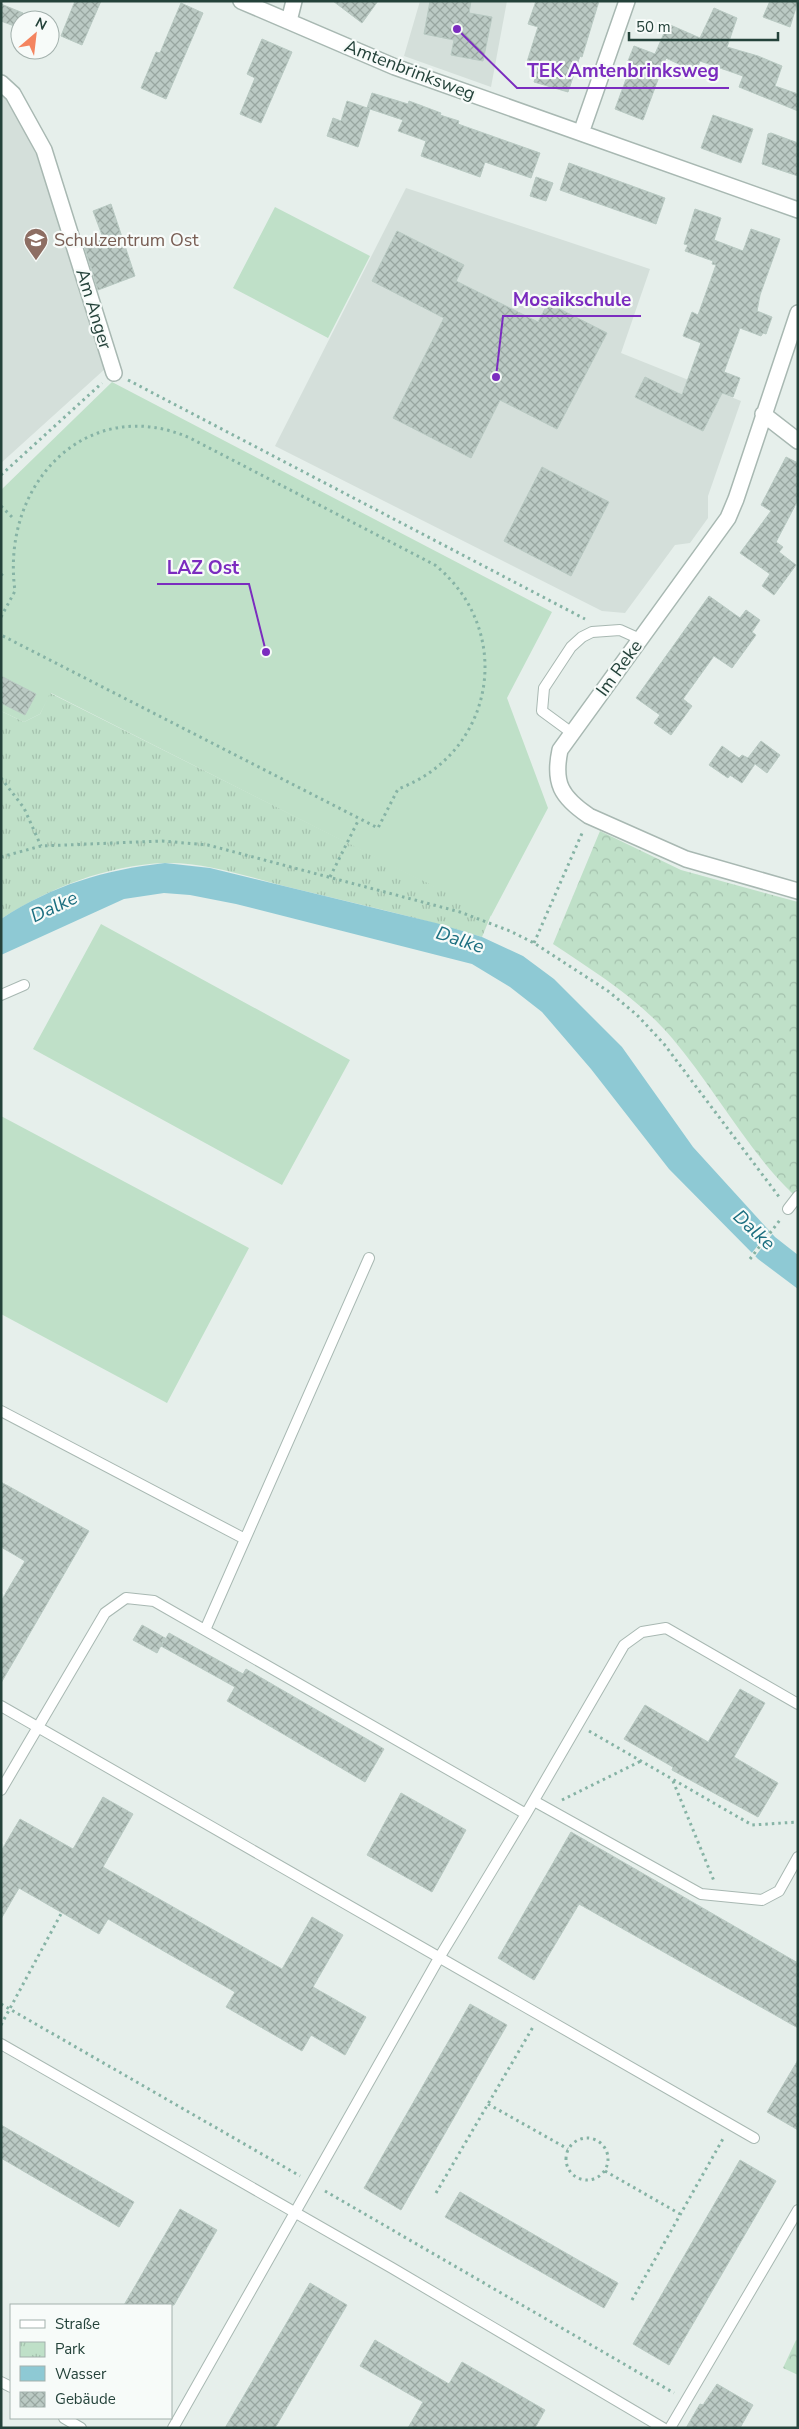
<svg xmlns="http://www.w3.org/2000/svg" width="799" height="2429" viewBox="0 0 799 2429" font-family="'Nunito Sans',sans-serif">
<style>
.built{fill:#d4dfda}
.grass{fill:#bfe0c8}
.forest{fill:url(#forest-crowns)}
.park{fill:url(#park-tufts)}
.water{fill:#8ec9d4}
.pier{fill:#e6efeb}
.building{fill:url(#building-cross-hatch);stroke:#b8c9c2}
.lines{fill:none;stroke-linecap:round;stroke-linejoin:round}
.service-casing{stroke:#a8b8b2;stroke-width:12}
.minor-casing{stroke:#a8b8b2;stroke-width:18}
.path{stroke:#86b3a5;stroke-width:3;stroke-dasharray:2.5 4;stroke-linecap:butt}
.service{stroke:#fff;stroke-width:10}
.minor{stroke:#fff;stroke-width:15}
.labels{text-anchor:middle;dominant-baseline:central;stroke-width:4.5;stroke-linejoin:round;paint-order:stroke}
.street-label{font-size:18px;fill:#24423a;stroke:#f7fbf9}
.education-label{font-size:18px;fill:#785e54;stroke:#f7fbf9;text-anchor:start}
.water-label{font-size:19px;font-style:italic;fill:#1c6f80;stroke:#f7fbf9}
.leader{fill:none;stroke:#7b2cbf;stroke-width:2}
.callout-dot{fill:#7b2cbf;stroke:#f7fbf9;stroke-width:2}
.callout-label{font-size:19px;text-anchor:middle;font-weight:bold;fill:#7b2cbf;stroke:#f7fbf9;stroke-width:4.5;stroke-linejoin:round;paint-order:stroke}
</style>
<defs>
<pattern id="forest-crowns" width="20" height="18" patternUnits="userSpaceOnUse" patternTransform="scale(1.25)"><rect width="20" height="18" fill="#bfe0c8"/><path d="M2 6a3 3 0 1 1 6 0M12 15a3 3 0 1 1 6 0" fill="none" stroke="#a4c1ad"/></pattern>
<pattern id="park-tufts" width="24" height="20" patternUnits="userSpaceOnUse" patternTransform="scale(1.25)"><rect width="24" height="20" fill="#bfe0c8"/><path d="M3 7l-1-3M5 7V3M7 7l1-3M15 17l-1-3M17 17v-4M19 17l1-3" fill="none" stroke="#a4c1ad"/></pattern>
<pattern id="building-cross-hatch" width="8" height="8" patternUnits="userSpaceOnUse" patternTransform="scale(1.25)"><rect width="8" height="8" fill="#bbcac4"/><path d="M0 0l8 8M0 8l8-8" fill="none" stroke="#98a6a0"/></pattern>
</defs>
<rect width="100%" height="100%" fill="#e6efeb"/>
<path class="built" d="M 420,1 L 507,1 L 491,87 L 404,56 Z
M 1,95 L 10,103 L 36,154 L 106,368 L 1,463 Z
M 406,188 L 650,269 L 621,353 L 741,401 L 708,496 L 708,518 L 690,543 L 675,545 L 625,613 L 602,611 L 275,446 Z"/>
<path class="grass" d="M 275,207 L 370,256 L 328,338 L 233,288 Z
M 112,382 L 552,612 L 507,698 L 548,808 L 491,916 L 51,693 L 40,714 L 24,722 L 1,711 L 1,490 Z
M 101,924 L 350,1060 L 282,1185 L 33,1049 Z
M 1,1116 L 249,1248 L 167,1403 L 1,1314 Z"/>
<path class="forest" d="M 600,831 L 681,870 L 798,902 L 798,1187 L 793,1194 C 748,1151 713,1086 672,1038 C 639,999 595,972 553,944 Z
M 796,2340 L 798,2341 L 798,2375 L 783,2368 Z"/>
<path class="park" d="M 50,693 L 491,915 L 482,937 C 417,917 350,902 284,886 C 246,876 204,862 165,863 C 107,865 49,888 1,919 L 1,711 L 24,722 L 40,714 Z"/>
<path class="water" d="M 165,863 L 210,868 L 436,923 L 482,937 L 523,956 L 554,979 L 622,1047 L 693,1147 L 775,1237 L 798,1255 L 798,1289 L 758,1259 L 669,1169 L 591,1069 L 542,1012 L 510,987 L 472,964 L 236,904 L 190,895 L 164,893 L 124,899 L 1,955 L 1,919 C 53,885 104,870 165,863 Z"/>
<path class="pier" d="M 771,1229 L 774,1232 L 754,1258 L 751,1254 Z"/>
<path class="building" d="M 75,1 L 101,1 L 82,45 L 61,36 Z
M 333,1 L 378,1 L 362,23 Z
M 430,1 L 471,1 L 469,13 L 492,17 L 483,61 L 451,55 L 454,40 L 424,34 Z
M 536,1 L 599,1 L 582,57 L 580,56 L 568,92 L 534,82 L 538,68 L 526,65 L 538,27 L 528,24 Z
M 770,1 L 798,1 L 790,27 L 763,17 Z
M 181,3 L 203,13 L 166,99 L 141,88 L 156,52 L 160,53 Z
M 1,4 L 23,13 L 17,27 L 1,21 Z
M 714,8 L 737,18 L 727,47 L 758,56 L 782,66 L 775,86 L 798,94 L 798,111 L 739,87 L 743,76 L 700,61 L 697,69 L 686,64 L 685,67 L 666,58 L 643,120 L 615,109 L 632,63 L 628,61 L 634,46 L 655,54 L 668,24 L 700,38 Z
M 262,39 L 292,52 L 261,123 L 240,114 L 255,78 L 247,74 Z
M 372,93 L 408,104 L 409,101 L 441,113 L 440,115 L 459,121 L 458,124 L 540,153 L 531,178 L 485,162 L 480,177 L 421,156 L 426,141 L 398,131 L 403,120 L 367,108 Z
M 347,101 L 370,109 L 358,147 L 327,136 L 333,118 L 341,121 Z
M 713,115 L 753,129 L 741,163 L 701,148 Z
M 771,133 L 798,143 L 798,176 L 762,164 L 768,134 Z
M 569,163 L 665,198 L 656,224 L 560,190 Z
M 536,177 L 553,183 L 546,201 L 530,196 Z
M 111,204 L 135,276 L 98,290 L 83,242 L 102,235 L 93,211 Z
M 695,209 L 721,218 L 714,240 L 743,251 L 751,229 L 780,239 L 760,295 L 757,311 L 772,317 L 766,334 L 763,333 L 761,336 L 740,328 L 724,372 L 740,378 L 733,397 L 722,393 L 703,431 L 635,397 L 645,377 L 682,395 L 701,343 L 683,336 L 692,312 L 698,315 L 716,265 L 712,264 L 713,261 L 685,251 L 688,245 L 684,244 Z
M 397,231 L 464,265 L 456,281 L 538,322 L 548,303 L 607,333 L 557,429 L 500,400 L 471,458 L 393,418 L 444,318 L 372,281 Z
M 786,457 L 798,463 L 798,500 L 776,542 L 783,547 L 779,552 L 796,565 L 774,595 L 762,586 L 770,574 L 740,553 L 771,511 L 761,505 Z
M 542,467 L 609,502 L 571,576 L 504,541 Z
M 709,596 L 740,618 L 746,610 L 760,620 L 752,632 L 756,635 L 732,668 L 714,656 L 683,699 L 692,706 L 671,735 L 654,723 L 660,715 L 636,698 Z
M 1,676 L 36,694 L 25,715 L 1,703 Z
M 761,741 L 780,755 L 767,773 L 755,764 L 742,783 L 730,775 L 728,778 L 709,765 L 722,746 L 739,758 L 742,755 L 748,758 Z
M 1,1482 L 89,1531 L 1,1683 L 1,1601 L 25,1561 L 1,1547 Z
M 142,1625 L 165,1638 L 157,1653 L 133,1640 Z
M 169,1633 L 243,1674 L 246,1669 L 384,1749 L 365,1782 L 227,1701 L 235,1687 L 161,1646 Z
M 740,1689 L 765,1703 L 734,1757 L 778,1783 L 758,1817 L 672,1770 L 673,1767 L 624,1739 L 645,1705 L 708,1742 Z
M 401,1793 L 466,1830 L 432,1892 L 367,1855 Z
M 103,1797 L 133,1814 L 103,1867 L 282,1969 L 312,1917 L 343,1935 L 313,1987 L 366,2017 L 345,2055 L 311,2035 L 302,2051 L 226,2007 L 235,1992 L 108,1919 L 99,1934 L 19,1888 L 1,1919 L 1,1851 L 20,1819 L 73,1849 Z
M 571,1832 L 798,1963 L 798,2028 L 579,1904 L 534,1980 L 498,1958 Z
M 470,2004 L 507,2025 L 401,2210 L 364,2188 Z
M 798,2060 L 798,2130 L 767,2112 Z
M 1,2125 L 134,2202 L 119,2227 L 1,2158 Z
M 740,2160 L 776,2181 L 669,2365 L 633,2344 Z
M 460,2192 L 618,2283 L 604,2308 L 445,2217 Z
M 180,2209 L 217,2230 L 174,2305 L 124,2305 Z
M 310,2283 L 347,2305 L 275,2428 L 225,2428 Z
M 375,2340 L 449,2384 L 462,2362 L 545,2410 L 535,2428 L 408,2428 L 423,2402 L 360,2366 Z
M 717,2384 L 753,2405 L 740,2428 L 686,2428 L 700,2404 L 703,2405 Z"/>
<g class="lines">
<defs>
<path id="service" d="M 572,733 L 542,711 L 544,688 L 571,647 L 582,637 L 592,632 L 620,630 L 640,639
M 1,995 L 24,985
M 788,1209 L 798,1196
M 1,1411 L 245,1539
M 205,1630 L 369,1258
M 1,1706 L 754,2138
M 1,1790 L 105,1613 L 126,1598 L 154,1601 L 526,1814
M 534,1801 L 701,1894 L 762,1900 L 779,1891 L 798,1857
M 1,2044 L 392,2268 L 663,2428
M 1,2382 L 11,2387
M 64,2418 L 81,2428
M 173,2428 L 439,1958 L 526,1814 L 624,1645 L 642,1632 L 666,1628 L 798,1704
M 670,2428 L 798,2210"/>
<path id="minor" d="M 241,1 L 395,67 L 798,210
M 289,21 L 294,1
M 1,83 L 13,94 L 44,150 L 114,373
M 581,133 L 627,1
M 798,313 L 736,499 L 728,518 L 560,750 C 553,783 561,797 589,816 L 686,859 L 798,891
M 763,414 L 798,441"/>
</defs>
<use href="#service" class="service-casing"/>
<use href="#minor" class="minor-casing"/>
<path class="path" d="M 128,380 L 585,619
M 1,475 L 102,383
M 1,506 L 12,517
M 1,574 L 3,576 L 1,578
M 1,617 L 15,591 C 0,483 88,393 190,438 L 435,565 C 516,631 495,753 398,789 L 378,828 L 1,635
M 1,778 L 24,808 L 41,846
M 1,857 L 41,846 L 162,841 L 208,845 L 460,912 L 510,931 L 534,943 L 608,991 L 637,1015 L 664,1044 L 780,1198
M 330,877 L 359,819
M 534,943 L 583,831
M 750,1259 L 780,1220
M 589,1731 L 752,1825 L 798,1822
M 673,1781 L 714,1881
M 562,1800 L 641,1761
M 1,2004 L 300,2176
M 1,2025 L 62,1912
M 488,2104 L 568,2149
M566 2159a21 21 0 1 1 42 0a21 21 0 1 1-42 0Z
M 605,2171 L 680,2214
M 325,2191 L 674,2393
M 436,2193 L 533,2027
M 632,2300 L 724,2137"/>
<use href="#service" class="service"/>
<use href="#minor" class="minor"/>
</g>
<defs>
<symbol id="school-pin" viewBox="-11 -11 22 30"><path d="M0 17L-7.5 6A9.5 9.5 0 1 1 7.5 6Z" fill="#8d6e63" stroke="#f7fbf9"/><path d="M0-5L7-2L0 1L-7-2ZM-4 1L0 2.5L4 1V4Q0 6-4 4Z" fill="#fff"/></symbol>
</defs>
<g fill-rule="evenodd">
<use href="#school-pin" x="22" y="226" width="28" height="38"/>
</g>
<g class="labels">
<g class="street-label">
<text transform="translate(410 70) rotate(21)">Amtenbrinksweg</text>
<text transform="translate(94 309) rotate(73)">Am Anger</text>
<text transform="translate(619 668) rotate(-54)">Im Reke</text>
</g>
<g class="education-label">
<text x="54" y="240">Schulzentrum Ost</text>
</g>
<g class="water-label">
<text transform="translate(54 907) rotate(-25)">Dalke</text>
<text transform="translate(460 940) rotate(18)">Dalke</text>
<text transform="translate(754 1230) rotate(43)">Dalke</text>
</g>
</g>
<path class="leader" d="M457 29L517 88H729M496 377L503 316H641M266 652L249 584H157"/>
<g class="callout-dot">
<circle cx="457" cy="29" r="5"/>
<circle cx="496" cy="377" r="5"/>
<circle cx="266" cy="652" r="5"/>
</g>
<g class="callout-label">
<text x="623" y="77">TEK Amtenbrinksweg</text>
<text x="572" y="306">Mosaikschule</text>
<text x="203" y="574">LAZ Ost</text>
</g>
<rect width="799" height="2429" fill="none" stroke="#24423a" stroke-width="5"/>
<rect x="10" y="2304" width="162" height="115" fill="#f7fbf9" stroke="#a3b1ad"/>
<rect x="20" y="2320" width="25" height="8" fill="#ffffff" stroke="#a3b1ad"/>
<text x="55" y="2329" font-size="15" fill="#24423a">Straße</text>
<rect x="20" y="2342" width="25" height="15" fill="url(#park-tufts)" stroke="#a3b1ad"/>
<text x="55" y="2354" font-size="15" fill="#24423a">Park</text>
<rect x="20" y="2366" width="25" height="15" fill="#8ec9d4" stroke="#a3b1ad"/>
<text x="55" y="2379" font-size="15" fill="#24423a">Wasser</text>
<rect x="20" y="2392" width="25" height="15" fill="url(#building-cross-hatch)" stroke="#a3b1ad"/>
<text x="55" y="2404" font-size="15" fill="#24423a">Gebäude</text>
<g transform="translate(35 35) rotate(28)"><circle r="24" fill="#f7fbf9" stroke="#a3b1ad"/>
<path d="M0-4L9 19L0 12L-9 19Z" fill="#f4845f"/>
<text y="-8" font-size="14" font-weight="bold" text-anchor="middle" fill="#24423a">N</text>
</g>
<path d="M629 32v8h149v-8" fill="none" stroke="#24423a" stroke-width="2.5"/>
<text x="636" y="32" font-size="15" fill="#24423a" stroke="#f7fbf9" stroke-width="4" paint-order="stroke">50 m</text>
</svg>
